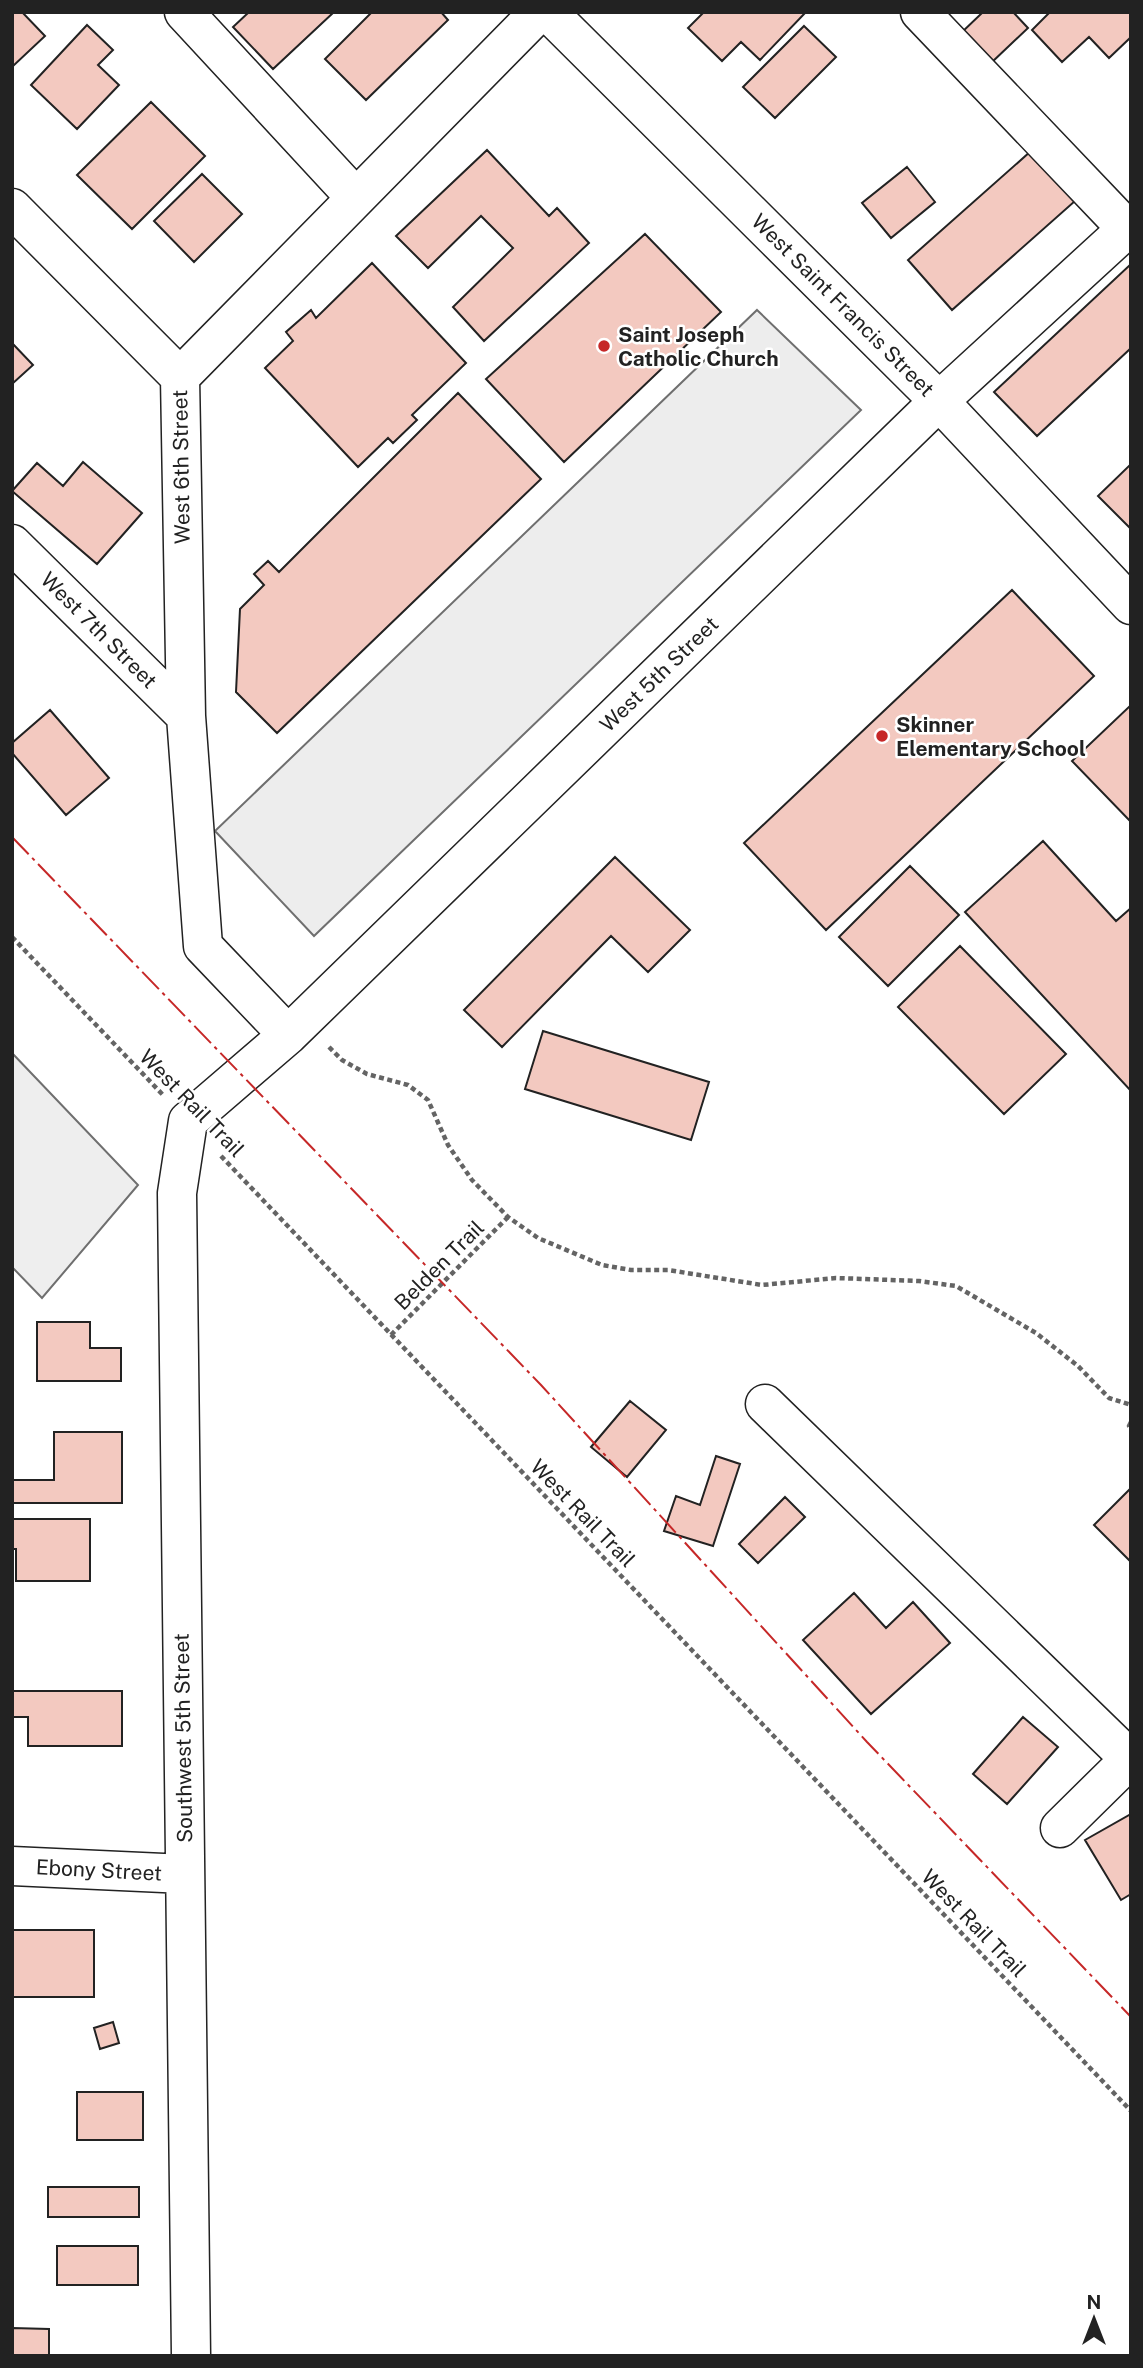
<svg xmlns="http://www.w3.org/2000/svg" width="1143" height="2368" viewBox="0 0 1143 2368" font-family="'Public Sans',sans-serif">
<style>
.green{fill:#eee;stroke:#6f6f6f;stroke-width:2}
.parking{fill:#ededed;stroke:#6f6f6f;stroke-width:2}
.building{fill:#f3c9c0;stroke:#222;stroke-width:2}
.lines{fill:none;stroke-linecap:round;stroke-linejoin:round}
.minor-casing{stroke:#222;stroke-width:41}
.path{stroke:#646464;stroke-width:4.5;stroke-dasharray:5 3.5;stroke-linecap:butt}
.minor{stroke:#fff;stroke-width:38}
.power{stroke:#c62828;stroke-width:2;stroke-dasharray:24 5 3.5 5;stroke-linecap:butt}
.poi-dot{fill:#c62828;stroke:#fff;stroke-width:2.5}
.labels{text-anchor:middle;dominant-baseline:central;stroke-width:5;stroke-linejoin:round;paint-order:stroke}
.street-label{font-size:21px;fill:#222;stroke:#fff}
.poi-label{font-size:21px;font-weight:bold;fill:#222;stroke:#fff;text-anchor:start}
</style>
<rect width="100%" height="100%" fill="#fff"/>
<path class="green" d="M 12,1053 L 138,1185 L 42,1298 L 12,1267 Z"/>
<path class="parking" d="M 757,310 L 861,410 L 314,936 L 215,831 Z"/>
<path class="building" d="M 12,12 L 22,12 L 45,36 L 12,67 Z
M 249,12 L 334,12 L 273,69 L 233,27 Z
M 372,12 L 441,12 L 448,20 L 366,100 L 325,59 Z
M 704,12 L 806,12 L 760,60 L 741,42 L 722,61 L 688,28 Z
M 983,12 L 1013,12 L 1028,28 L 991,63 L 961,33 Z
M 1050,12 L 1131,12 L 1131,37 L 1109,58 L 1089,37 L 1062,62 L 1032,30 Z
M 87,25 L 113,50 L 98,65 L 119,85 L 77,129 L 31,85 Z
M 804,26 L 836,57 L 775,118 L 743,87 Z
M 151,102 L 205,156 L 132,229 L 77,175 Z
M 487,150 L 549,216 L 557,208 L 589,243 L 484,341 L 453,307 L 513,248 L 481,216 L 428,268 L 396,236 Z
M 1031,151 L 1075,201 L 952,310 L 908,260 Z
M 907,167 L 935,202 L 891,238 L 862,203 Z
M 202,174 L 242,214 L 194,262 L 154,221 Z
M 645,234 L 721,312 L 564,462 L 486,379 Z
M 372,263 L 466,363 L 412,415 L 417,420 L 393,443 L 388,438 L 358,467 L 265,368 L 293,341 L 286,332 L 311,310 L 316,318 Z
M 1131,264 L 1131,348 L 1037,436 L 994,392 Z
M 12,343 L 33,365 L 12,384 Z
M 458,393 L 541,479 L 277,733 L 236,692 L 240,609 L 264,585 L 254,574 L 268,561 L 279,572 Z
M 83,462 L 142,513 L 97,564 L 12,491 L 37,463 L 63,486 Z
M 1131,464 L 1131,529 L 1098,496 Z
M 1012,590 L 1094,676 L 826,930 L 744,843 Z
M 1131,705 L 1131,822 L 1072,761 Z
M 50,710 L 109,778 L 66,815 L 12,753 L 12,743 Z
M 1043,841 L 1116,921 L 1131,908 L 1131,1091 L 965,912 Z
M 615,857 L 690,930 L 648,972 L 611,936 L 502,1047 L 464,1010 Z
M 910,866 L 959,915 L 888,986 L 839,937 Z
M 960,946 L 1066,1054 L 1004,1114 L 898,1007 Z
M 543,1031 L 709,1082 L 691,1140 L 525,1089 Z
M 37,1322 L 90,1322 L 90,1348 L 121,1348 L 121,1381 L 37,1381 Z
M 630,1401 L 666,1430 L 627,1477 L 591,1447 Z
M 54,1432 L 122,1432 L 122,1503 L 12,1503 L 12,1480 L 54,1480 Z
M 716,1456 L 740,1464 L 713,1546 L 664,1531 L 676,1496 L 700,1505 Z
M 1131,1488 L 1131,1562 L 1094,1525 Z
M 785,1497 L 805,1517 L 758,1563 L 739,1544 Z
M 12,1519 L 90,1519 L 90,1581 L 16,1581 L 16,1549 L 12,1549 Z
M 854,1593 L 886,1628 L 913,1602 L 950,1643 L 871,1714 L 803,1640 Z
M 12,1691 L 122,1691 L 122,1746 L 28,1746 L 28,1717 L 12,1717 Z
M 1023,1717 L 1058,1747 L 1007,1804 L 973,1774 Z
M 1131,1814 L 1131,1894 L 1121,1900 L 1085,1840 Z
M 12,1930 L 94,1930 L 94,1997 L 12,1997 Z
M 113,2022 L 119,2043 L 100,2049 L 94,2028 Z
M 77,2092 L 143,2092 L 143,2140 L 77,2140 Z
M 48,2187 L 139,2187 L 139,2217 L 48,2217 Z
M 57,2246 L 138,2246 L 138,2285 L 57,2285 Z
M 12,2328 L 49,2329 L 49,2356 L 12,2356 Z"/>
<g class="lines">
<defs>
<path id="minor" d="M 184,12 L 356,198
M 548,12 L 939,401 L 1131,605
M 920,12 L 1127,229
M 12,208 L 180,377
M 12,544 L 186,716
M 288,1035 L 203,946 L 186,716 L 180,377 L 539,12
M 765,1404 L 1131,1760
M 1060,1828 L 1131,1758
M 12,1866 L 185,1874
M 191,2356 L 177,1193 L 188,1121 L 288,1035 L 939,401 L 1131,225"/>
</defs>
<use href="#minor" class="minor-casing"/>
<path class="path" d="M 12,937 L 164,1096
M 329,1047 L 342,1060 L 367,1074 L 408,1085 L 428,1100 L 448,1145 L 472,1180 L 508,1217 L 538,1238 L 602,1265 L 631,1270 L 668,1270 L 762,1285 L 836,1278 L 919,1281 L 956,1286 L 1036,1333 L 1078,1366 L 1109,1398 L 1131,1405
M 221,1156 L 1131,2111
M 391,1335 L 508,1217
M 1131,1422 L 1129,1426 L 1131,1429"/>
<use href="#minor" class="minor"/>
<path class="power" d="M 12,837 L 541,1385 L 867,1742 L 1131,2017"/>
</g>
<g class="poi-dot">
<circle cx="604" cy="346" r="7"/>
<circle cx="882" cy="736" r="7"/>
</g>
<g class="labels">
<g class="street-label">
<text transform="translate(843 305) rotate(45)">West Saint Francis Street</text>
<text transform="translate(181 467) rotate(-91)">West 6th Street</text>
<text transform="translate(99 630) rotate(45)">West 7th Street</text>
<text transform="translate(659 674) rotate(-44)">West 5th Street</text>
<text transform="translate(192 1103) rotate(46)">West Rail Trail</text>
<text transform="translate(439 1265) rotate(-45)">Belden Trail</text>
<text transform="translate(583 1513) rotate(46)">West Rail Trail</text>
<text transform="translate(183 1738) rotate(-91)">Southwest 5th Street</text>
<text transform="translate(99 1870) rotate(3)">Ebony Street</text>
<text transform="translate(974 1923) rotate(46)">West Rail Trail</text>
</g>
<g class="poi-label">
<text x="618" y="334">Saint Joseph<tspan x="618" dy="24">Catholic Church</tspan></text>
<text x="896" y="724">Skinner<tspan x="896" dy="24">Elementary School</tspan></text>
</g>
</g>
<rect width="1143" height="2368" fill="none" stroke="#222222" stroke-width="28"/>
<g transform="translate(1094 2319)" stroke="#ffffff" stroke-width="5" paint-order="stroke">
<path d="M0-5L12 26L0 18L-12 26Z" fill="#222222"/>
<text y="-10" font-size="19" font-weight="bold" text-anchor="middle" fill="#222222">N</text>
</g>
</svg>
